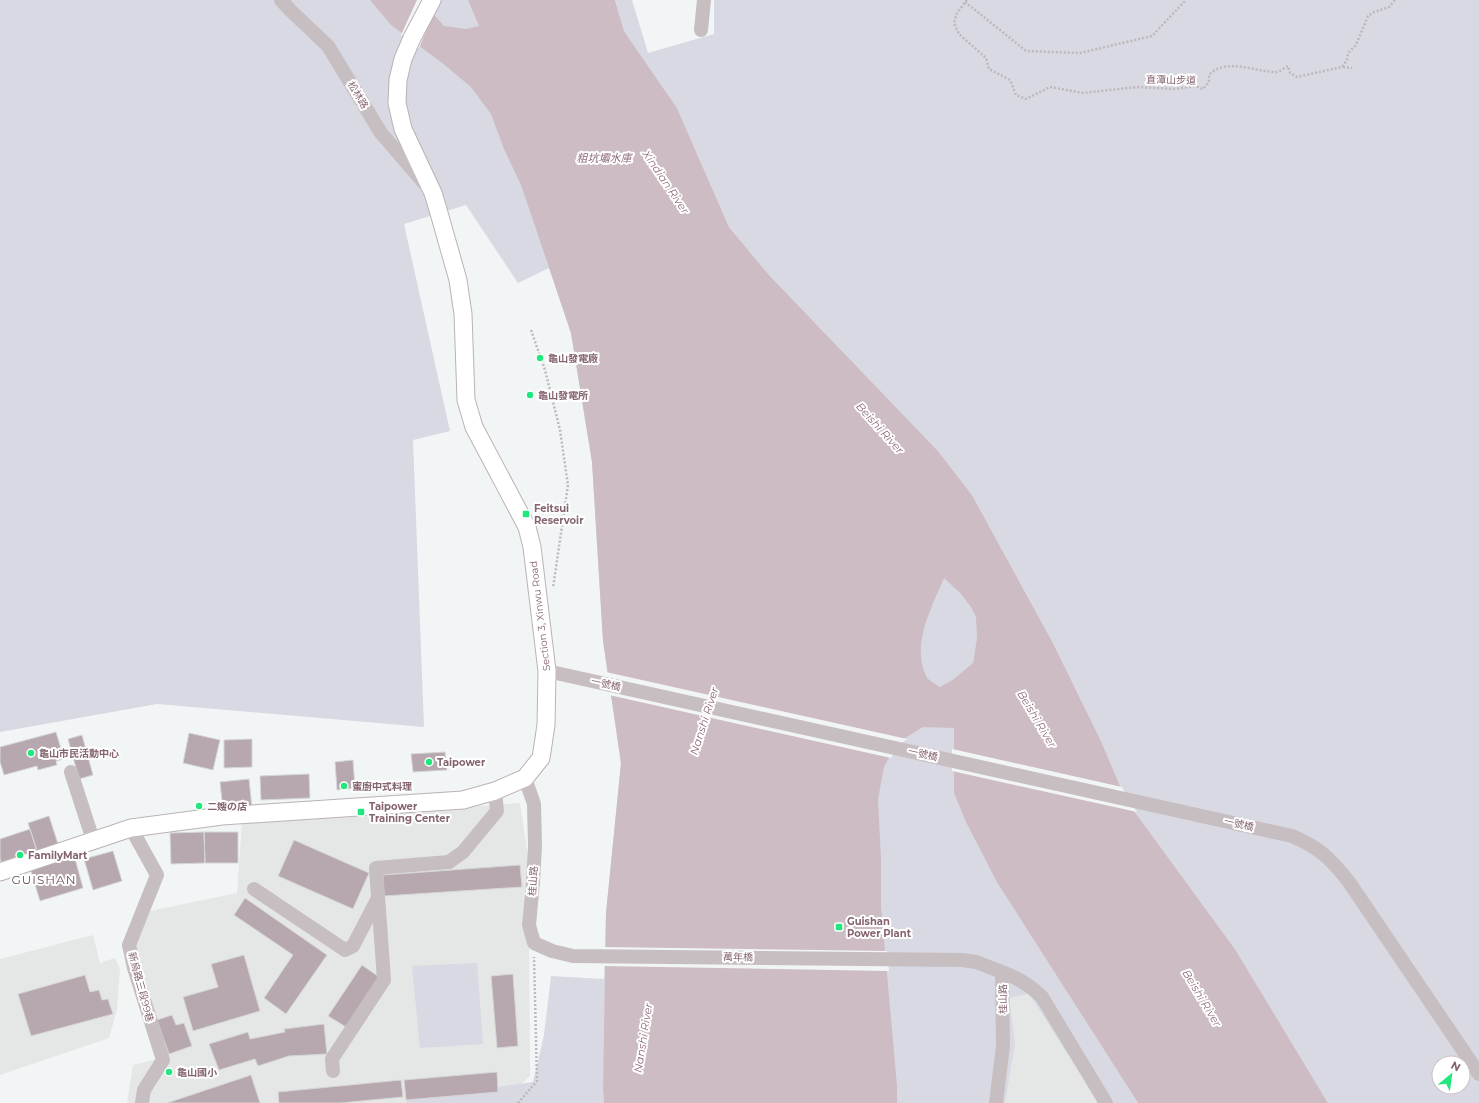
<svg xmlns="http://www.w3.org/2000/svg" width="1479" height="1103" viewBox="0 0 1479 1103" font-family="Montserrat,'Noto Sans TC','Noto Sans JP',sans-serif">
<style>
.built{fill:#e5e6e6}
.green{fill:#d8d9e2;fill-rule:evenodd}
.water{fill:#cdbcc4;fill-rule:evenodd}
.pier{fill:#f2f5f6}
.building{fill:#b6a8ae;stroke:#d5d6d7}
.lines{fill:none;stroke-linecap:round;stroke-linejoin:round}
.major-casing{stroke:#bbb2b5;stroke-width:19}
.path{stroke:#beb8ba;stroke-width:2.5;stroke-dasharray:2 2;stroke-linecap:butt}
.minor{stroke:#c7bec1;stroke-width:14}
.major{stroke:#fff;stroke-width:17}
.poi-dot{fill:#20e87e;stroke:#fff;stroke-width:1.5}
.labels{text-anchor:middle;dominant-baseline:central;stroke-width:4;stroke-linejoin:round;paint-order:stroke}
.street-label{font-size:10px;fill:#84646e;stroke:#fff}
.poi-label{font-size:10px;font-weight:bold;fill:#84646e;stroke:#fff;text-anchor:start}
.water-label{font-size:11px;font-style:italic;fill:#8f697b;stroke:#fff}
.quarter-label{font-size:12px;letter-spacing:1px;fill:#695259;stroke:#fff}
</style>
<rect width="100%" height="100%" fill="#f2f5f6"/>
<path class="built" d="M 520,803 L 528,857 L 522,922 L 529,940 L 530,1076 L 500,1103 L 127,1103 L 133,1065 L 158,1059 L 134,948 L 150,911 L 237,893 L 242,823 Z
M 93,935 L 100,963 L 115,958 L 120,968 L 117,1010 L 109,1038 L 0,1075 L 0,959 Z
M 1029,994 L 1099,1103 L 1005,1103 L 1009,998 Z"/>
<path class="green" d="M 0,0 L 504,0 L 671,269 L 603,1092 L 604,1103 L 407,1103 L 407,1100 L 533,1082 L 544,1035 L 551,976 L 604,979 L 606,913 L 621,763 L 603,641 L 592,462 L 571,333 L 549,268 L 518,283 L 466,205 L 404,224 L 450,431 L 413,440 L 424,727 L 157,704 L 0,732 Z
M 615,0 L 632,0 L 648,53 L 714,34 L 714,0 L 1479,0 L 1479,1103 L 1328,1103 L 1235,949 L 1126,800 L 1101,741 L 1053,643 L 972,495 L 938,451 L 769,275 L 729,227 L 677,108 L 624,31 ZM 1439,1063 L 1463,1063 L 1463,1087 L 1439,1087 Z
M 944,577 C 955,588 971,601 976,616 C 980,629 975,649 973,663 L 998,884 L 1138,1103 L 1099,1103 L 1029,994 L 1009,998 L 1015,1043 L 1005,1103 L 685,1103 Z
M 477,963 L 483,1044 L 420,1048 L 412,966 Z"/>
<path class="water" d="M 370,0 L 421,0 L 444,26 L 466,29 L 479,26 L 468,0 L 615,0 L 624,31 L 677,108 L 729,227 L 769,275 L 938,451 L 972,495 L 1053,643 L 1101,741 L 1126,800 L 1235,949 L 1328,1103 L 1138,1103 L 998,884 L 966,822 L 954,793 L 954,728 L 923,727 L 897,743 L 884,767 L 878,799 L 881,859 L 881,907 L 897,1086 L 897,1103 L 604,1103 L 603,1092 L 606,913 L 621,763 L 603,641 L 592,462 L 571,333 L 532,217 L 521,185 L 504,149 L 491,114 L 471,87 L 441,62 L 391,25 ZM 944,578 L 961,594 L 971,607 L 976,617 L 977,637 L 973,663 L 954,679 L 940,687 C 936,684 930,681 927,678 C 910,646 932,607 944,578 Z"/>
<path class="pier" d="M 417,0 L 423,0 L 432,17 L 419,48 L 401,35 Z
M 606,672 L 907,739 L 899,745 L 891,758 L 609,695 Z
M 952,749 L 1122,787 L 1128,799 L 1137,812 L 952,771 Z
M 603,947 L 887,951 L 889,971 L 603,966 Z"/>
<path class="building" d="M 56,732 L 64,759 L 56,761 L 57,765 L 38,770 L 37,766 L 4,775 L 0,762 L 0,747 Z
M 189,733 L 220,740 L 213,770 L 183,763 Z
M 82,735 L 93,775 L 79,779 L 68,739 Z
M 252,739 L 252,767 L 224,768 L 224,740 Z
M 445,752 L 447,770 L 413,772 L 411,754 Z
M 353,760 L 355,788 L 337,790 L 335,762 Z
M 309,774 L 310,798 L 261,800 L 260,776 Z
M 249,779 L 252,808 L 223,811 L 220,782 Z
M 49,816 L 58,844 L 37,851 L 28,823 Z
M 30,829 L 37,851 L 1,862 L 0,858 L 0,839 Z
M 204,832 L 205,863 L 171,864 L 170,833 Z
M 204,832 L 238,832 L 238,863 L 205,863 Z
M 294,840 L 369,873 L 353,909 L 278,876 Z
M 113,851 L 122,881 L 93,890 L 84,859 Z
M 74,855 L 83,888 L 40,901 L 30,868 Z
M 520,865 L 522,887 L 384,896 L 383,875 Z
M 245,898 L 327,955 L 286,1014 L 264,998 L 293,955 L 234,915 Z
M 244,955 L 260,1011 L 193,1031 L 183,997 L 218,987 L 211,964 Z
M 362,965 L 379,977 L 346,1027 L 328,1016 Z
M 513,974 L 518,1046 L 497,1048 L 491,976 Z
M 85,975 L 90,992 L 99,990 L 102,1000 L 108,999 L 113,1014 L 31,1036 L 18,994 Z
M 172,1015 L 176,1025 L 184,1023 L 192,1046 L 169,1054 L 157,1020 Z
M 324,1024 L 327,1054 L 289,1056 L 258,1066 L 255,1059 L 219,1070 L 209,1044 L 248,1032 L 250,1039 L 285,1032 L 284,1029 Z
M 497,1072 L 498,1092 L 406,1100 L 404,1080 Z
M 251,1075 L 260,1103 L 167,1103 Z
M 401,1080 L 403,1097 L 340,1103 L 279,1103 L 278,1092 Z"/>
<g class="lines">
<defs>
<path id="major" d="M 0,872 L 131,828 L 222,816 L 463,800 L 495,791 L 525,778 L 541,758 L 546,725 L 547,671 L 532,547 L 527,527 L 474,427 L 466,400 L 463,314 L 458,280 L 437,206 L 433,193 L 403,129 L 397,103 L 398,80 L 403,59 L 412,38 L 432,0"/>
</defs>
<use href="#major" class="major-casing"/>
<path class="path" d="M 967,0 L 957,13 L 954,23 L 959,34 L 986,58 L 989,69 L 1010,80 L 1016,95 L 1026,99 L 1050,87 L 1083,93 L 1137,87 L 1176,89 L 1195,86 L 1203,89 L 1209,82 L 1209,75 C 1226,57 1255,72 1276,72 C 1280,72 1284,68 1288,66 L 1290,73 L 1297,77 L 1342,67 L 1347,60 L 1348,53 L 1356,45 L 1368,16 L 1374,12 L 1389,7 L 1395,0
M 965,2 L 1026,51 L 1080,53 L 1152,36 L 1186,0
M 1343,67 L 1352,68
M 531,330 L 545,370 L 560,430 L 568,485 L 553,588
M 518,1103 L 537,1081 L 534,957"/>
<path class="minor" d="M 281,0 L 290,10 L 328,46 L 381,133 L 424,183
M 701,30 L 704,0
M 547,671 L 1292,836 C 1320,848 1330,858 1349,882 L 1479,1074
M 71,772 L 93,840
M 525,778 L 534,804 L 535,846 L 533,882 L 529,925 L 534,943 L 552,951 L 573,956 L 963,960 L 976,962 L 1002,972 L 1003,1046 L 996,1103
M 131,828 L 157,875 L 129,945 L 134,968 L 163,1060 L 144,1090 L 142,1103
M 254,889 L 345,950 L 353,946 L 378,898
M 1002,972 C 1018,978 1030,985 1042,997 L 1106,1103
M 333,1071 L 332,1059 L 384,980 L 376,868 L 449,862 L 463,852 L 497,811 L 495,791"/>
<use href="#major" class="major"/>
</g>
<g class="poi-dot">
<circle cx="540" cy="358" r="4"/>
<circle cx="530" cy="395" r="4"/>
<rect x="522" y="510" width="8" height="8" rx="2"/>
<circle cx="31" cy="753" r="4"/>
<circle cx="429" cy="762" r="4"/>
<circle cx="344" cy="786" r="4"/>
<circle cx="199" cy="806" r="4"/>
<rect x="357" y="808" width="8" height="8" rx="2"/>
<circle cx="20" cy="855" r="4"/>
<rect x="835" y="923" width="8" height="8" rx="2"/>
<circle cx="169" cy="1072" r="4"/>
</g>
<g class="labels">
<g class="street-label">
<text transform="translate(1171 80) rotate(1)">直潭山步道</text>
<text transform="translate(358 95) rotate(59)">松林路</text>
<text transform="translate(540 616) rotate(-97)">Section 3, Xinwu Road</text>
<text transform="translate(606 684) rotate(13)">一號橋</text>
<text transform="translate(923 754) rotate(13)">一號橋</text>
<text transform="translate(1239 824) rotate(13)">一號橋</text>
<text transform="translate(533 881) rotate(-86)">桂山路</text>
<text transform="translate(738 957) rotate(1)">萬年橋</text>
<text transform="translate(141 987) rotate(75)">新烏路三段99巷</text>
<text transform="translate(1003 999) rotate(-91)">桂山路</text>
</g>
<g class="poi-label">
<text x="548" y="358">龜山發電廠</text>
<text x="538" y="395">龜山發電所</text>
<text x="534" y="508">Feitsui<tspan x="534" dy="12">Reservoir</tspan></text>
<text x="39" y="753">龜山市民活動中心</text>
<text x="437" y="762">Taipower</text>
<text x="352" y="786">蜜廚中式料理</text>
<text x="207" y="806">二嫂の店</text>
<text x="369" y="806">Taipower<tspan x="369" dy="12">Training Center</tspan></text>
<text x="28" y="855">FamilyMart</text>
<text x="847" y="921">Guishan<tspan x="847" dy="12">Power Plant</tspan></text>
<text x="177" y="1072">龜山國小</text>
</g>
<g class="water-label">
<text x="604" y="158">粗坑壩水庫</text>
<text transform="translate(666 182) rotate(56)">Xindian River</text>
<text transform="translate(880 428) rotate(48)">Beishi River</text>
<text transform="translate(1037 719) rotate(59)">Beishi River</text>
<text transform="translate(704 721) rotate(-72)">Nanshi River</text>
<text transform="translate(1202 998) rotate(59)">Beishi River</text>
<text transform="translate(643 1038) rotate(-81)">Nanshi River</text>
</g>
<g class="quarter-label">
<text x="44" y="879">GUISHAN</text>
</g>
</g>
<g transform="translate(1451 1075) rotate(29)"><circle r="19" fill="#ffffff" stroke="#cec1c5"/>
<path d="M0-3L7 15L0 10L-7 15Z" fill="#20e87e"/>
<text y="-6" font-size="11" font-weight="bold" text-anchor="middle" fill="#84646e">N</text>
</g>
</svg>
